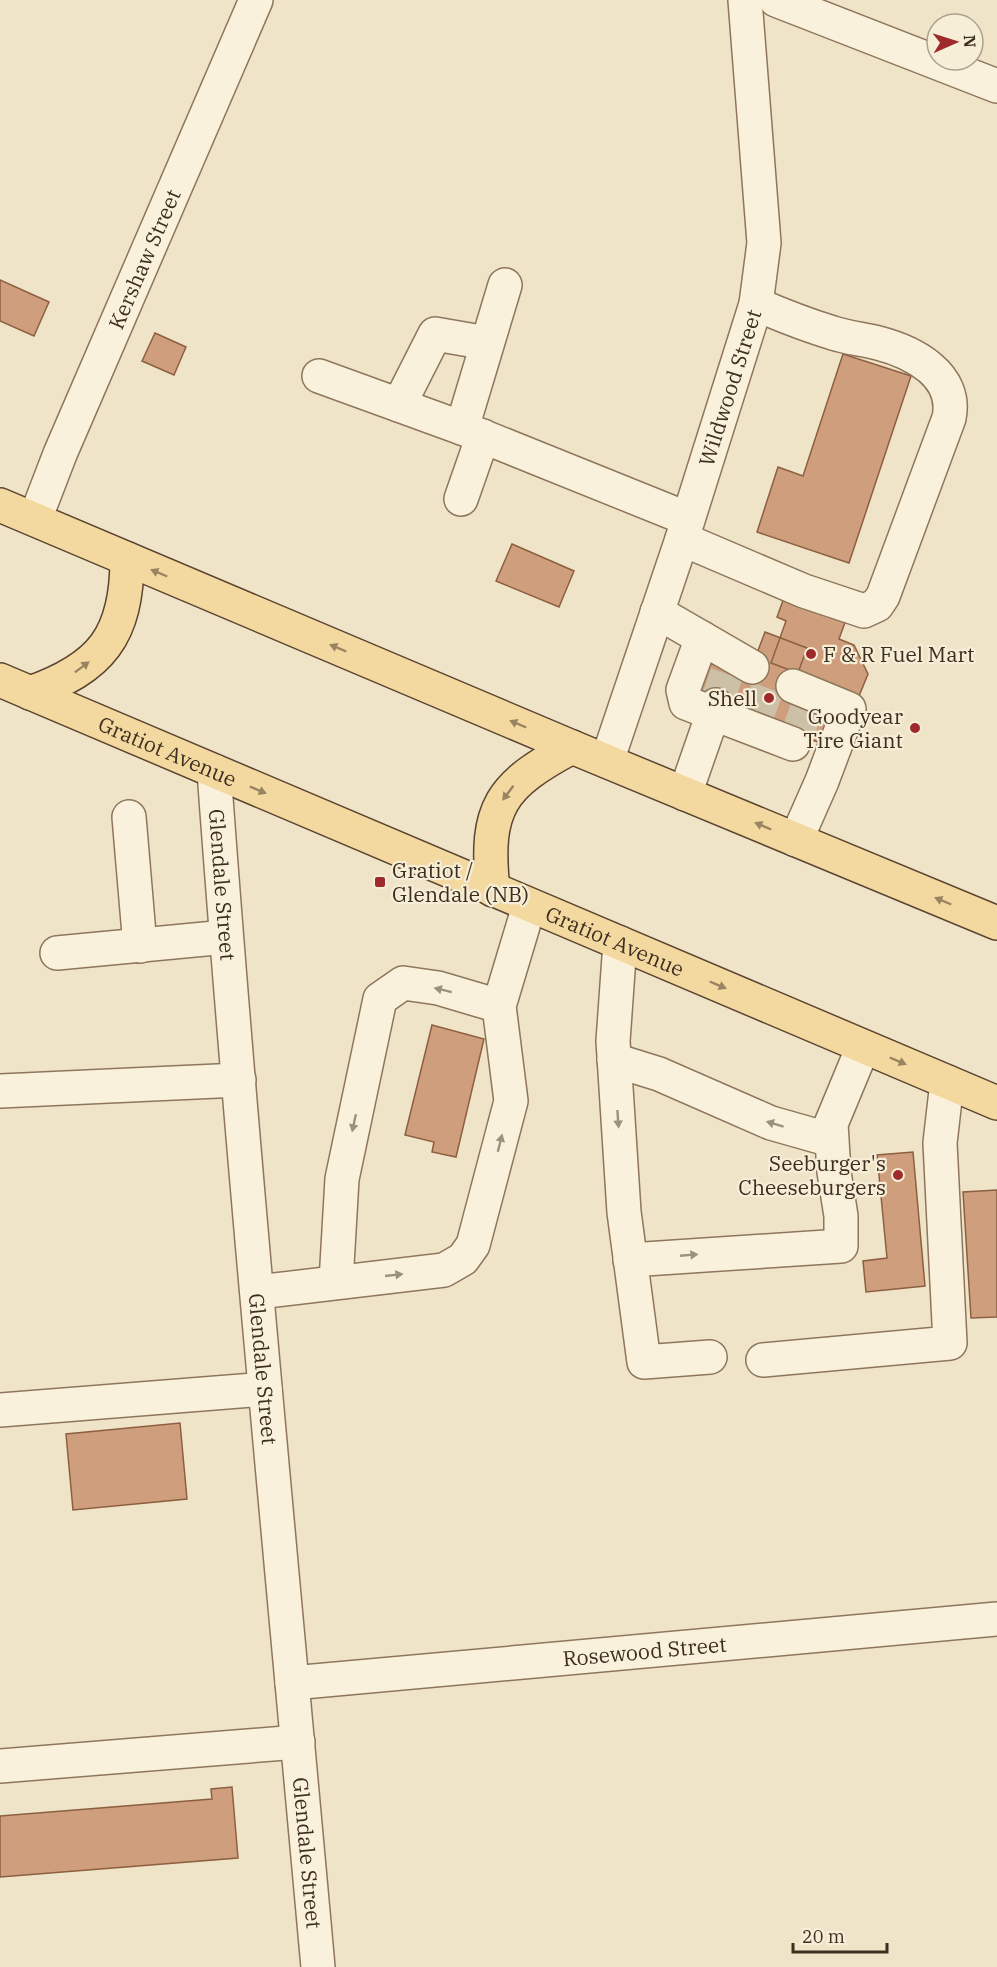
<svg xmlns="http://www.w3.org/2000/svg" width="997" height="1967" viewBox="0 0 997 1967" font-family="'IBM Plex Serif',serif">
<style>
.building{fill:#cf9f7d;stroke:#8d5f41;stroke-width:1.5}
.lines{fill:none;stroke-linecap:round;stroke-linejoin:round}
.minor-tunnel{stroke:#ccc0a6;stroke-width:33;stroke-dasharray:33 16;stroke-linecap:butt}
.minor-casing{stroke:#8d765c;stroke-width:36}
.major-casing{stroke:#5b4430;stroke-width:36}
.minor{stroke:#faf1dc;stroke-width:33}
.major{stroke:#f3d9a0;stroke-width:33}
.oneway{fill:#988460}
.oneway2{fill:#9c907e}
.poi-dot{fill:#9e2a2b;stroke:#f7eed8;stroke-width:2}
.labels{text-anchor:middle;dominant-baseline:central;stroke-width:4.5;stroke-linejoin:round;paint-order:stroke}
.street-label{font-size:21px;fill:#3d2e20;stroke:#f7eed8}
.poi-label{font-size:21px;fill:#3d2e20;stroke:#f7eed8;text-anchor:end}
</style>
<rect width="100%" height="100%" fill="#f0e4c8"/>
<path class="building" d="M 0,280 L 49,302 L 34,336 L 0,321 Z
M 155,333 L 186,347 L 174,375 L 142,361 Z
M 843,354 L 911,376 L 849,563 L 757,532 L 778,467 L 803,476 Z
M 512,544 L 574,571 L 559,607 L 496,581 Z
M 785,595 L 847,617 L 839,639 L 854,645 L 868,674 L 859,696 L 771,663 L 786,621 L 777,617 Z
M 765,632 L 807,648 L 791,692 L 836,709 L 823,744 L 689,694 L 701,660 L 748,677 Z
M 432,1025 L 484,1039 L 456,1157 L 432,1152 L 434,1142 L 405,1135 Z
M 913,1152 L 925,1286 L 866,1292 L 863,1261 L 887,1258 L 877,1155 Z
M 997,1190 L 997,1317 L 971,1318 L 963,1192 Z
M 180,1423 L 187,1499 L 73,1510 L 66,1434 Z
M 232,1787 L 238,1858 L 0,1877 L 0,1816 L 212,1799 L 211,1789 Z"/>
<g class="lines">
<path class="minor-tunnel" d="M 716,705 L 728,670
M 756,719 L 772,676
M 797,735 L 810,700"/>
<defs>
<g id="minor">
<path d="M 776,0 L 997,86"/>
<path d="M 505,285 L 462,428 L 688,519"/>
<path d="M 319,376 L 462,428"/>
<path d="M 399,405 L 435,334 L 487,343"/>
<path d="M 461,499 L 483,436"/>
<path id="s1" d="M 35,519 L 60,454 L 256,0"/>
<path d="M 682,539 L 804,591 L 864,611 L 877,605 L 883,596 L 949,418 C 958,375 913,352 878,343 C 863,339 848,338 833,333 C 807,325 781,315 756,304"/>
<path d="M 657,612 L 752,667"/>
<path d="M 702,638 L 683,690 L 686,703 L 793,744"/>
<path d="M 793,686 L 849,709 L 822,781 L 796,840"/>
<path id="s2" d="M 607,761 L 682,539 L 756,304 L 764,243 L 745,0"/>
<path id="s3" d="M 214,771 C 243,1170 282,1568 318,1967"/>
<path d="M 685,794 L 716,705"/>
<path d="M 129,817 L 140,946"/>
<path d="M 620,943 L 613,1041 L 624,1212 L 644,1362 L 710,1357"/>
<path d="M 57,953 L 226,937"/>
<path d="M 614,1060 L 659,1074 L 771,1123 L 831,1140"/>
<path d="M 0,1091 L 239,1080"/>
<path d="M 630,1260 L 841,1246 L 841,1216 L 834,1172 L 831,1124 L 863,1047"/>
<path d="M 336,1282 L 342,1179 L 380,999 L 403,983 L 438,988 L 499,1006"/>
<path d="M 258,1292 L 444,1270 L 463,1259 L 473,1245 L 511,1101 L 499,1006 L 529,906"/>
<path d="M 763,1360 L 950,1343 L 940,1143 L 947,1082"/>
<path d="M 0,1410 L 265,1389"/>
<path id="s4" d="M 292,1683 L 997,1619"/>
<path d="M 0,1766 L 298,1742"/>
</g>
<g id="major">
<path d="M 0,505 L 572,747 L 997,923"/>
<path id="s5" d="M 0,680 L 997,1103"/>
<path d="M 30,693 C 101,668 127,636 127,559"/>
<path d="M 493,890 C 484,807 501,785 572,747"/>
</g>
</defs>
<use href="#minor" class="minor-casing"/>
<use href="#major" class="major-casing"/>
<use href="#minor" class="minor"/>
<use href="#major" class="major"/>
</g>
<defs><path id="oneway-solid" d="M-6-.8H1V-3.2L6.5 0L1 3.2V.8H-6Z" transform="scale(1.5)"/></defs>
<g class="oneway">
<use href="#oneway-solid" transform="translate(159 573) rotate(-157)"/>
<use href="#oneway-solid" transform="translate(338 648) rotate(-157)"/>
<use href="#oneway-solid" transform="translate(82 667) rotate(-37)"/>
<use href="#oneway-solid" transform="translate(518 724) rotate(-157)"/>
<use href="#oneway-solid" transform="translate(258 790) rotate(23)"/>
<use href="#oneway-solid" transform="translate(508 793) rotate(127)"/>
<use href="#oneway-solid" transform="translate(763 826) rotate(-157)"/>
<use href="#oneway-solid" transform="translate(943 901) rotate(-157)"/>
<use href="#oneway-solid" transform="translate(718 985) rotate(23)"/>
<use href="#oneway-solid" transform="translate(898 1061) rotate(23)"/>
</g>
<g class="oneway2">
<use href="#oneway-solid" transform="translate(443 990) rotate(-166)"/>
<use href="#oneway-solid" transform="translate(618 1119) rotate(86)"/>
<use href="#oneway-solid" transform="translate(354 1123) rotate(102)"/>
<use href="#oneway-solid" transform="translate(775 1124) rotate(-163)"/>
<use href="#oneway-solid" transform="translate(500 1143) rotate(-76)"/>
<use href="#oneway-solid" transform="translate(689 1255) rotate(-5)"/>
<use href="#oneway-solid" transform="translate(394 1275) rotate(-6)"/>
</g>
<g class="poi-dot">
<circle cx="811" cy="654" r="6"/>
<circle cx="769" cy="698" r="6"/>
<circle cx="915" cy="728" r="6"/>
<rect x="374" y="876" width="12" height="12" rx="3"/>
<circle cx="898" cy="1175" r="6"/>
</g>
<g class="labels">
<g class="street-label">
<text stroke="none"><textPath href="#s1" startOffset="282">Kershaw Street</textPath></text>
<text stroke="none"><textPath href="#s2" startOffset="393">Wildwood Street</textPath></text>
<text stroke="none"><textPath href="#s5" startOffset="182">Gratiot Avenue</textPath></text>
<text stroke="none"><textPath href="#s3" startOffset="114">Glendale Street</textPath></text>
<text stroke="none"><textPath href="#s5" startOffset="668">Gratiot Avenue</textPath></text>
<text stroke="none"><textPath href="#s3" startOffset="600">Glendale Street</textPath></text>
<text stroke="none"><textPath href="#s4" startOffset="354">Rosewood Street</textPath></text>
<text stroke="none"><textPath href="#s3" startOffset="1086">Glendale Street</textPath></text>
</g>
<g class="poi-label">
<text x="823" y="654" text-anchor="start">F &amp; R Fuel Mart</text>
<text x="757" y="698">Shell</text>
<text x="903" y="716">Goodyear<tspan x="903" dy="24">Tire Giant</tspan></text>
<text x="392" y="870" text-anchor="start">Gratiot /<tspan x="392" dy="24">Glendale (NB)</tspan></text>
<text x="886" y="1163">Seeburger's<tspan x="886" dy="24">Cheeseburgers</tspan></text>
</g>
</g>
<g transform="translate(955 42) rotate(87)"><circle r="28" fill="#f7eed8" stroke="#ada18e" stroke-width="1.5"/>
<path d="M0-4.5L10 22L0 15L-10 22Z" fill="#9e2a2b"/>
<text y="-9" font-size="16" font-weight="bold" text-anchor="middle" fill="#3d2e20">N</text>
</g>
<path d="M793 1943v9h94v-9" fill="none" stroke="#3d2e20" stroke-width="3"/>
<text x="802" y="1943" font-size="18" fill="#3d2e20" stroke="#f7eed8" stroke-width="4.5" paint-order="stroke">20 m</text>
</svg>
